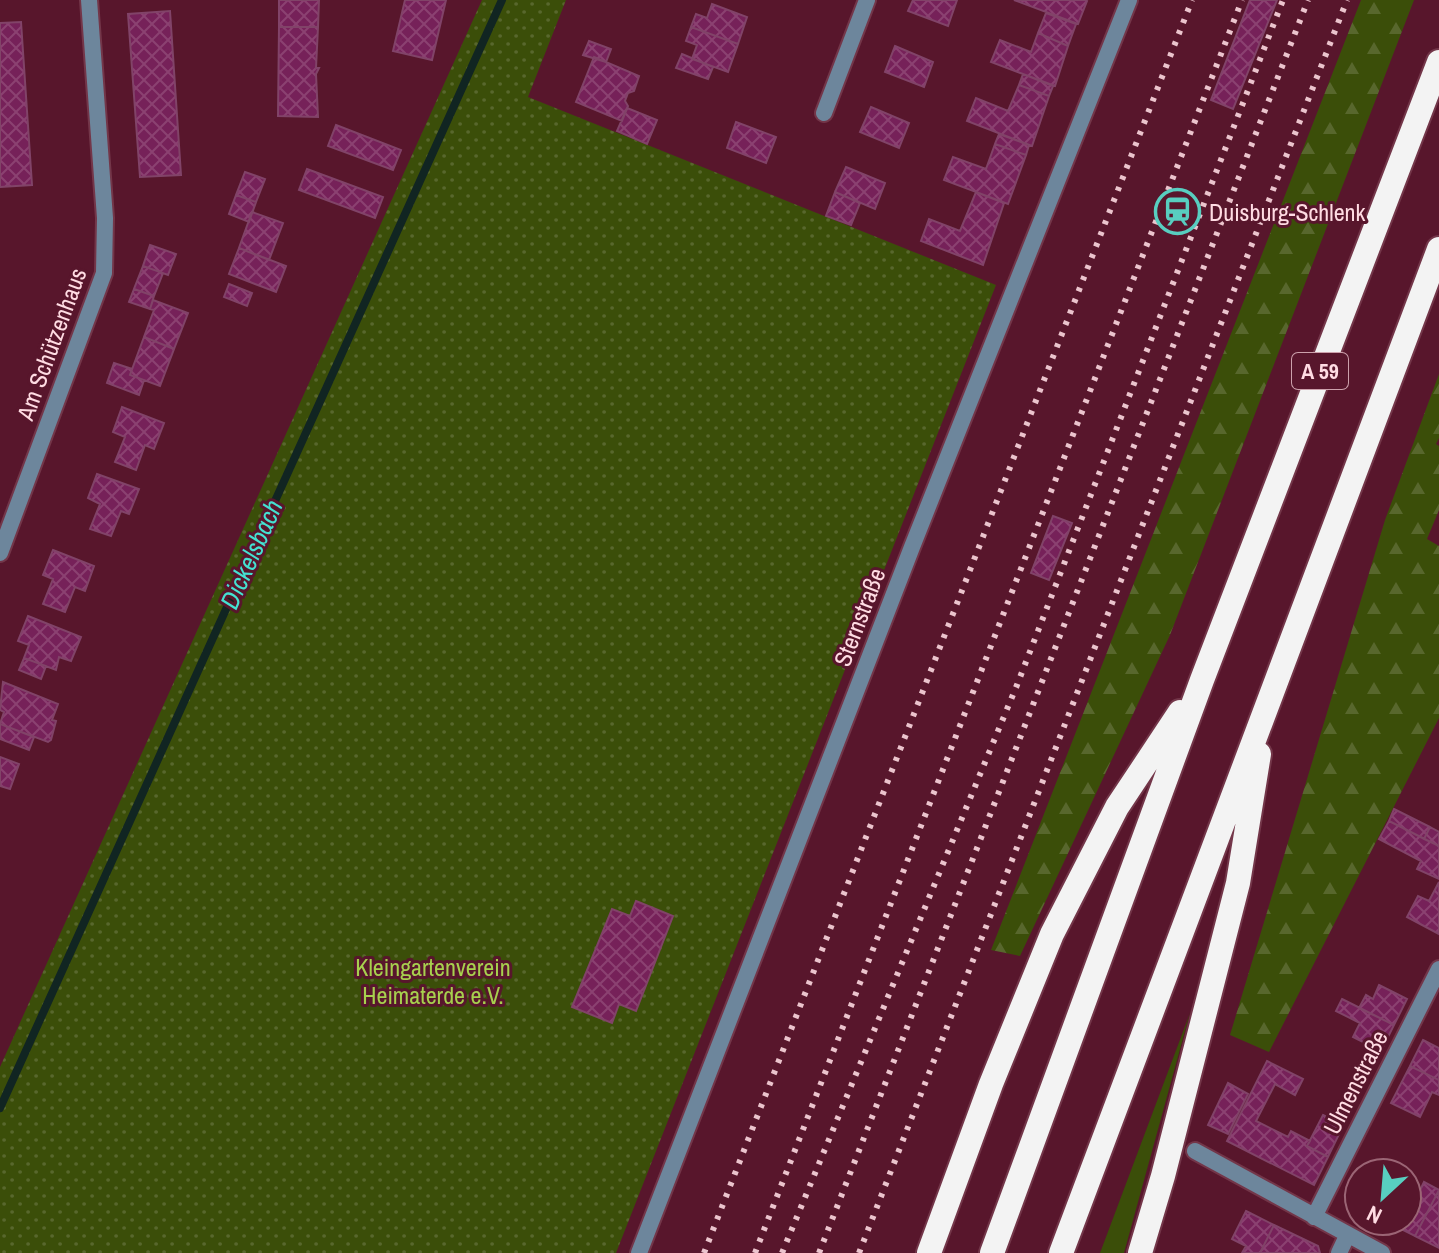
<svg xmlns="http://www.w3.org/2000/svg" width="1439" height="1253" viewBox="0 0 1439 1253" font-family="'Archivo Narrow',sans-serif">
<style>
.grass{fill:#3b4e09}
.forest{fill:url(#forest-firs)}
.park{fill:url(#park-dots)}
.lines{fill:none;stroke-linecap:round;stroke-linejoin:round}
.stream{stroke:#112522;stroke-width:8}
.building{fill:url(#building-cross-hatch);stroke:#814368;stroke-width:2}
.minor-casing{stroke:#733649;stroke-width:20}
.motorway-casing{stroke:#733649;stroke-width:28}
.minor{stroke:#6d869c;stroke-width:16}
.motorway{stroke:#f3f3f3;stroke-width:24}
.rail{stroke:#ebc4cd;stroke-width:6;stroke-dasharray:4 8;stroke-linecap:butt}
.labels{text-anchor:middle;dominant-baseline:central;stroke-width:6;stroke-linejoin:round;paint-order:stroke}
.shield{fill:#58162c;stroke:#cda1ac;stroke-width:2}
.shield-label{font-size:22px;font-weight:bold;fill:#ffdce3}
.poi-label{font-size:24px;fill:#ffdce3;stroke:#58162c;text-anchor:start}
.street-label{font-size:24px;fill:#ffdce3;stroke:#58162c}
.park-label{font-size:24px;fill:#a7d04e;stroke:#58162c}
.water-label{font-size:26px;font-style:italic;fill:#44e1d1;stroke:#58162c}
</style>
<defs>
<pattern id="forest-firs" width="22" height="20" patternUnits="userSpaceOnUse" patternTransform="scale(2)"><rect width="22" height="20" fill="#3b4e09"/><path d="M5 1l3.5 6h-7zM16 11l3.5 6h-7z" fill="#58672d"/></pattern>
<pattern id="park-dots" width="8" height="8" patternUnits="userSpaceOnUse" patternTransform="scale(2)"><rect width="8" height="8" fill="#3b4e09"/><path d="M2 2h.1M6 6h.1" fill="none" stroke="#58672d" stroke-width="1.8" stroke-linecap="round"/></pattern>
<pattern id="building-cross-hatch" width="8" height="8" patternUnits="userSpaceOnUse" patternTransform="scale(2)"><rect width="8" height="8" fill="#762159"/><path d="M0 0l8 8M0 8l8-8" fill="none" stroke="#8b4171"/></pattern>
</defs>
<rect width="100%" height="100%" fill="#58162c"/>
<path class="grass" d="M 1190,1013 L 1124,1253 L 1100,1253 Z"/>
<path class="forest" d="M 1361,0 L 1414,0 L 1170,635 L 1020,956 L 991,950 Z
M 1439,374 L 1439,438 L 1436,444 L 1439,446 L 1439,510 L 1427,539 L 1439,546 L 1439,718 L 1269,1052 L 1230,1035 L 1385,520 Z"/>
<path class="park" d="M 482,0 L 566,0 L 528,97 L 996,285 L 616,1253 L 0,1253 L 0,1067 Z"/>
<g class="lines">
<path class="stream" d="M 0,1108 L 502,0"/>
</g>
<path class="building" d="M 279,0 L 319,0 L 318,27 L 279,27 Z
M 405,0 L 446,0 L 432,60 L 393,51 Z
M 913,0 L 957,0 L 948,26 L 908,11 Z
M 1014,0 L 1085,0 L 1087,1 L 1078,24 Z
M 1250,0 L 1277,0 L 1233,109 L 1211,100 Z
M 712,4 L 747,17 L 738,44 L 691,27 L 696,14 L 707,18 Z
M 170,11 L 181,175 L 140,177 L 128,14 Z
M 1046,13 L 1076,24 L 1068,46 L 1038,33 Z
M 21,22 L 32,185 L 0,187 L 0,23 Z
M 279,27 L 318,27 L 316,68 L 319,68 L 316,74 L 318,117 L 278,116 Z
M 691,27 L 738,44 L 728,72 L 692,59 L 697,45 L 686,41 Z
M 1038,33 L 1068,46 L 1055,86 L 991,62 L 1000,40 L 1031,52 Z
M 589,41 L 611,49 L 606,62 L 583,55 Z
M 895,46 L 933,62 L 924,87 L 885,72 Z
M 682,54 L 713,67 L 708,79 L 676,68 Z
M 594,57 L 639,76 L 634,91 L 628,93 L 625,101 L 628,106 L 622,121 L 576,102 Z
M 1023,74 L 1053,86 L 1049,96 L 1019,85 Z
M 1019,85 L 1049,96 L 1032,146 L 967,121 L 976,98 L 1008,111 Z
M 871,107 L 909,123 L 899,148 L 860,132 Z
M 627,108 L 657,120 L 647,144 L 617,131 Z
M 736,122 L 776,137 L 766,163 L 727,148 Z
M 336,125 L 401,150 L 393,170 L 328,146 Z
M 999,134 L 1029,145 L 1026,155 L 995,144 Z
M 995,144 L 1026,155 L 1008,204 L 944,180 L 953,157 L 986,169 Z
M 846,167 L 885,183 L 875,209 L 835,192 Z
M 307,169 L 383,197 L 375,218 L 299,190 Z
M 245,172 L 265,179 L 256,202 L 236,195 Z
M 835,192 L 860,203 L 851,225 L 826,216 Z
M 976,192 L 1004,203 L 983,265 L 921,241 L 929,219 L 960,231 Z
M 236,195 L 256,202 L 249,222 L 229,214 Z
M 252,212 L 283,223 L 269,260 L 239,248 Z
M 150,245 L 176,254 L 168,275 L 143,266 Z
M 239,248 L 286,266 L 276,292 L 229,274 Z
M 143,266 L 163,273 L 154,296 L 134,289 Z
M 229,284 L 252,293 L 247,306 L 224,297 Z
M 134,289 L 154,296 L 150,309 L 129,302 Z
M 153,300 L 188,313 L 174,349 L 144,337 L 154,310 L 150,309 Z
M 144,337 L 174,349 L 160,386 L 130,375 Z
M 114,363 L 132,369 L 130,375 L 144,380 L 139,395 L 107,383 Z
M 122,407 L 164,423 L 154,449 L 145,445 L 136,470 L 115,462 L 125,437 L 113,432 Z
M 97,474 L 139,489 L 129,514 L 121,511 L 111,536 L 90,529 L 100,504 L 88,498 Z
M 1053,516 L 1072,523 L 1049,580 L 1031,573 Z
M 53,550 L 94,566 L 85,591 L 75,587 L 65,612 L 43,604 L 53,579 L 43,575 Z
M 28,616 L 81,637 L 71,661 L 59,657 L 56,670 L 24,658 L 29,645 L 18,641 Z
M 24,658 L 46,666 L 41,679 L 19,670 Z
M 3,682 L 58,704 L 52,720 L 56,721 L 51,740 L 48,742 L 0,724 L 4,712 L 0,710 Z
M 0,724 L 34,737 L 29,750 L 0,739 Z
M 0,757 L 19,764 L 10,789 L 0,786 Z
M 1394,809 L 1430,827 L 1424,839 L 1389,821 Z
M 1389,821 L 1439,846 L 1439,879 L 1417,869 L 1421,861 L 1379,839 Z
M 1430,827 L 1439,832 L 1439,846 L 1424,839 Z
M 1439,882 L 1439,934 L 1407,917 L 1418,896 L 1429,901 Z
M 636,901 L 673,916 L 636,1011 L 619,1004 L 612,1023 L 572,1007 L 612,909 L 630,916 Z
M 1379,985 L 1407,999 L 1394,1025 L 1359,1008 L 1366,995 L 1373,999 Z
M 1342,999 L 1394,1025 L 1381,1051 L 1353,1037 L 1360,1023 L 1336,1011 Z
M 1423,1040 L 1439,1048 L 1439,1080 L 1410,1066 Z
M 1267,1061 L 1303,1079 L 1295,1095 L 1275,1084 L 1256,1121 L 1288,1137 L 1291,1131 L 1310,1141 L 1307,1146 L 1328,1157 L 1314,1185 L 1227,1141 Z
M 1410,1066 L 1439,1080 L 1439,1095 L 1432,1092 L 1420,1117 L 1391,1103 Z
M 1228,1083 L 1248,1094 L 1228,1134 L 1208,1125 Z
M 1323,1115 L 1343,1126 L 1328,1157 L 1307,1146 Z
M 1424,1182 L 1439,1190 L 1415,1236 L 1387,1222 L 1407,1221 L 1407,1197 L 1415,1201 Z
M 1439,1190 L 1439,1248 L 1415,1236 Z
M 1246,1211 L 1274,1225 L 1260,1253 L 1242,1253 L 1246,1246 L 1232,1239 Z
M 1274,1225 L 1318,1246 L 1320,1253 L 1260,1253 Z"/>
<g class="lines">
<defs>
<path id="minor" d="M 824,113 L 867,0
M 0,553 L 104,273 L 105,218 L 89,0
M 1195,1151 L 1382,1253
M 1314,1217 L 1439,969
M 639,1253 L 912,547 L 1129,0
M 1339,1253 L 1347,1236"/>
<path id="motorway" d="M 929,1253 L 991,1084 L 1052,934 L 1117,807 L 1180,712
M 992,1253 L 1202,680 L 1439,62
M 1061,1253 L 1439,249
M 1140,1253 L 1163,1176 L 1238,883 L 1259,754"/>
</defs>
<use href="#minor" class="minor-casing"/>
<use href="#motorway" class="motorway-casing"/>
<use href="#minor" class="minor"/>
<use href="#motorway" class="motorway"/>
<path class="rail" d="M 704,1253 L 1192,0
M 755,1253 L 1242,0
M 782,1253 L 1017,685 L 1283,0
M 819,1253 L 1308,0
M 859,1253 L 1347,0"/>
</g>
<defs>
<symbol id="station-ring" viewBox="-11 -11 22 22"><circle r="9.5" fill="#58162c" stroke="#58cec0" stroke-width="1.5"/><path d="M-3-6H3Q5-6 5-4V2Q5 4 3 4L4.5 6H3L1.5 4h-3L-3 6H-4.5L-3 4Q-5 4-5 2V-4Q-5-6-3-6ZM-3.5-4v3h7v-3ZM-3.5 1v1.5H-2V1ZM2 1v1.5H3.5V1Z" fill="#58cec0"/></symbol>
</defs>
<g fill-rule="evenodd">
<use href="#station-ring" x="1152" y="186" width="51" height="51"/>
</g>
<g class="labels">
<rect class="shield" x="1292" y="353" width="56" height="36" rx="6"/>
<g class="shield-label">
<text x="1320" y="371">A 59</text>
</g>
<g class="poi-label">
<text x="1209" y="212">Duisburg-Schlenk</text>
</g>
<g class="street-label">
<text transform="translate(51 344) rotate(-70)">Am Schützenhaus</text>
<text transform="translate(859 617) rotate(-69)">Sternstraße</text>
<text transform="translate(1355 1082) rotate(-63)">Ulmenstraße</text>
</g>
<g class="park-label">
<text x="433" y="967">Kleingartenverein<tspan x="433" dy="28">Heimaterde e.V.</tspan></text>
</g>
<g class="water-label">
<text transform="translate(251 554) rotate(-66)">Dickelsbach</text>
</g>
</g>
<g transform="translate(1383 1197) rotate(206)"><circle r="38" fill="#58162c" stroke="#9b6575" stroke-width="2"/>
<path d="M0-6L14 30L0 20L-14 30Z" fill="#58cec0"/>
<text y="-12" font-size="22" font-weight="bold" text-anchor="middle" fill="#ffdce3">N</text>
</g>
</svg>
